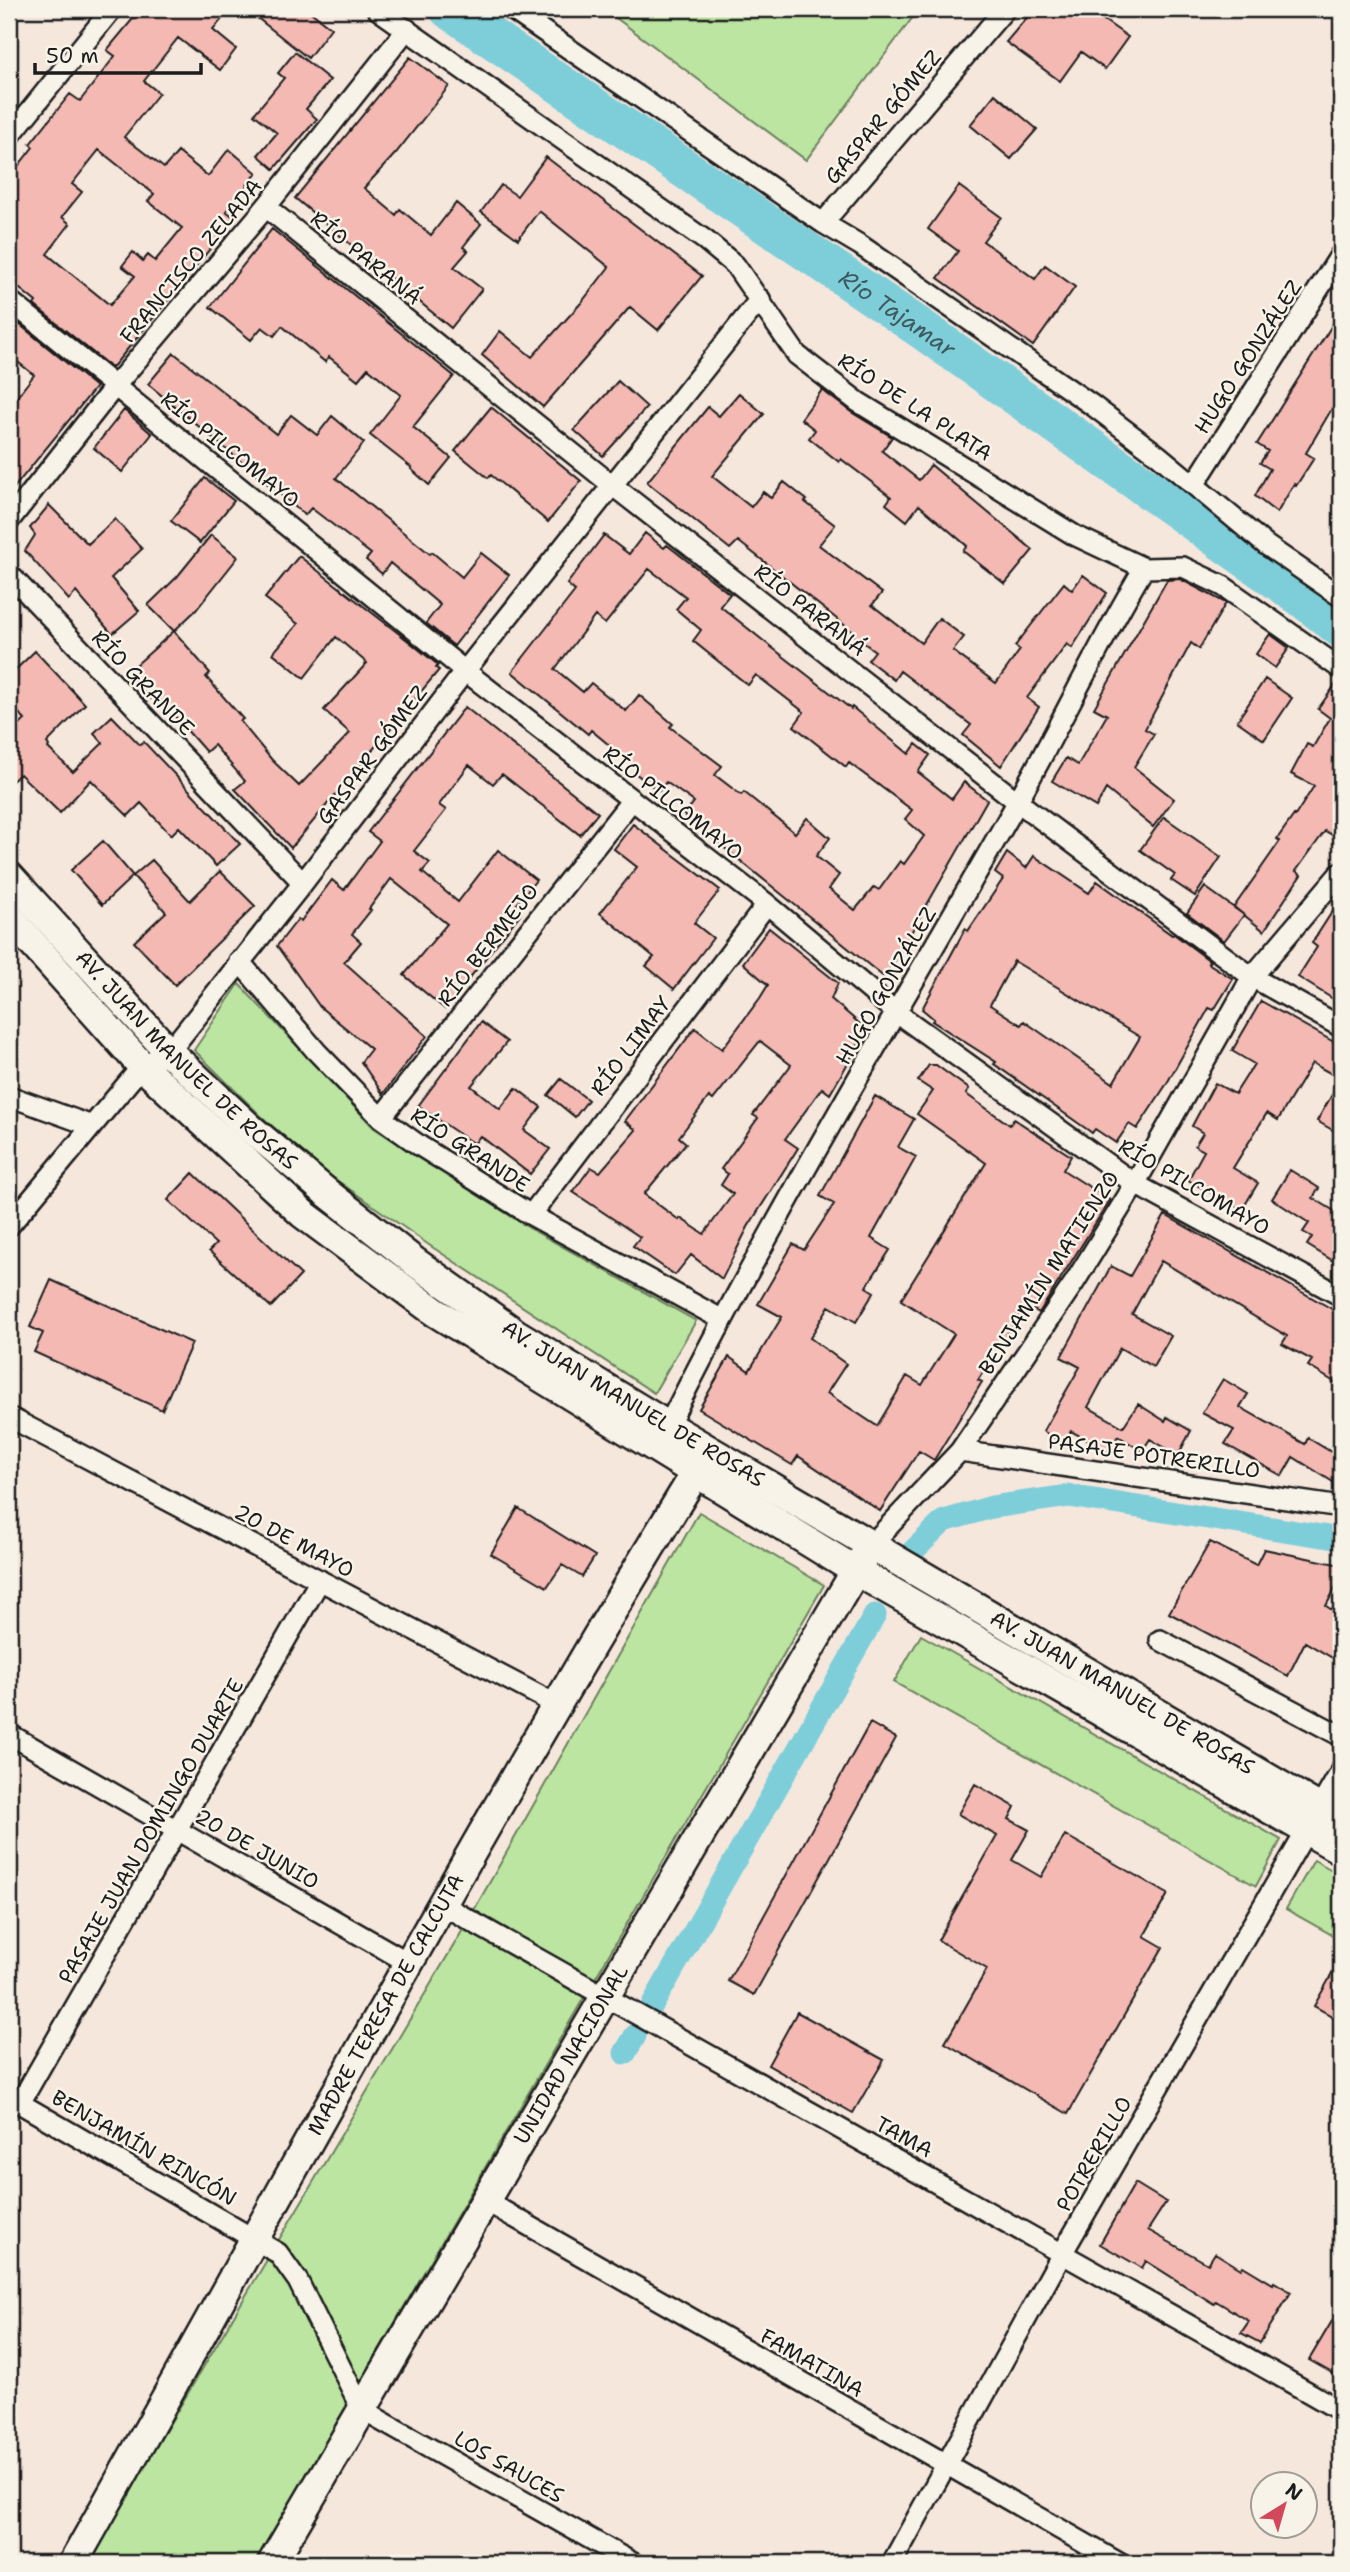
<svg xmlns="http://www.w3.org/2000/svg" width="1350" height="2572" viewBox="0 0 1350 2572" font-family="'Shantell Sans',sans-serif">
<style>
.green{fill:#bbe5a1;stroke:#6c805e;stroke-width:2}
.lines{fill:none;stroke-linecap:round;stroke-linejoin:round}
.canal{stroke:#7eceda;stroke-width:23}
.river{stroke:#7eceda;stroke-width:40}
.building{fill:#f4b9b3;stroke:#1c1c1c;stroke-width:2;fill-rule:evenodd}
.street-casing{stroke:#1c1c1c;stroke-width:24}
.secondary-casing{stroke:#1c1c1c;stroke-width:33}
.street{stroke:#f7f3e8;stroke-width:19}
.secondary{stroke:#f7f3e8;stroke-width:28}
.labels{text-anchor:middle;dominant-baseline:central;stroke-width:5;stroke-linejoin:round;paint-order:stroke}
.street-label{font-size:21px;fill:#1c1c1c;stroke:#f7f3e8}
.water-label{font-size:23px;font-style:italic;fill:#3e5a5e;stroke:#f7f3e8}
</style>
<rect width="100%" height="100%" fill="#f6e7dd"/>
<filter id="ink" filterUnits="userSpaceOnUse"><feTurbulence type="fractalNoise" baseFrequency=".0143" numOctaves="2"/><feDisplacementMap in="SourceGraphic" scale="14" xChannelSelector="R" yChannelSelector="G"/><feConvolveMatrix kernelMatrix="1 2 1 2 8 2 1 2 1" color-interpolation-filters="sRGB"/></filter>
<g filter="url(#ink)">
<path class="green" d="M 604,9 L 919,9 L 806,160 Z
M 239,984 L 374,1128 L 529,1228 L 696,1321 L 654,1393 L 429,1245 L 318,1167 L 260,1115 L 194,1050 Z
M 699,1512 L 824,1585 L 255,2563 L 87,2563 L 461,1933 Z
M 921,1635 L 1281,1840 L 1256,1886 L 894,1682 Z
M 1314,1860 L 1341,1875 L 1341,1940 L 1286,1909 Z"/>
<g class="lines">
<path class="canal" d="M 911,1553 L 944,1521 L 992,1507 L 1069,1496 L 1341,1539
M 653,2004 L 875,1615
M 625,2053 L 635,2036"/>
<path class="river" id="s1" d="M 449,9 L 923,330 L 1303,598 L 1341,628"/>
</g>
<path class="building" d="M 141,9 L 230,9 L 213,30 L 236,49 L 220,70 L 178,38 L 144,81 L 159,93 L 124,137 L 164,168 L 178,152 L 208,176 L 229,149 L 257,173 L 226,211 L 234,217 L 219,238 L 112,368 L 34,305 L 36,302 L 9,280 L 9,178 L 33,147 L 30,144 L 70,94 L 80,101 L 115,56 L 107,50 ZM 99,150 L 154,194 L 148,201 L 182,228 L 155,261 L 148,255 L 143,261 L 133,252 L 122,266 L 135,276 L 110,305 L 47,254 L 70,224 L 62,217 L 82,192 L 72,184 Z
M 246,9 L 307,9 L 331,28 L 308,58 Z
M 1034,9 L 1088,9 L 1128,37 L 1105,69 L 1081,52 L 1060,81 L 1006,42 Z
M 295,52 L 330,80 L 306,109 L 317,119 L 274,169 L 258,155 L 277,133 L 254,114 L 284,78 L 278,73 Z
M 410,57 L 449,86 L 396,153 L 364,188 L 396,215 L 400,209 L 431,235 L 456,203 L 481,224 L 463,247 L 468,251 L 454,267 L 482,289 L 451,328 L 295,198 Z
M 995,94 L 1037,129 L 1011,159 L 970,125 Z
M 546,157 L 702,276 L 658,330 L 630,307 L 543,407 L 482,355 L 500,331 L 532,357 L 581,303 L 609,267 L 539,211 L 518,239 L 481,212 L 501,185 L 517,196 Z
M 959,186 L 1001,217 L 983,241 L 1035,279 L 1045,265 L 1075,287 L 1033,346 L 938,278 L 958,251 L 928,229 Z
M 272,229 L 454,376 L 413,427 L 451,458 L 429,485 L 411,469 L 412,468 L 370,435 L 401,395 L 368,368 L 358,380 L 329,357 L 325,362 L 282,326 L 274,336 L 262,327 L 251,340 L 210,307 Z
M 1341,311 L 1341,393 L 1306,453 L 1314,458 L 1296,486 L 1294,484 L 1277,513 L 1255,496 L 1270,469 L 1260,463 L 1268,451 L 1257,444 Z
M 19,324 L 96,387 L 9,494 L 9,407 L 34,375 L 9,355 L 9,336 Z
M 174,353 L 276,434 L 291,415 L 317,435 L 332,416 L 364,443 L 336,478 L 430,554 L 432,552 L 462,577 L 481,553 L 509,575 L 454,646 L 426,623 L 440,605 L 390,563 L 382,574 L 366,560 L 371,554 L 311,508 L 305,515 L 148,384 Z
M 618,381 L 647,407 L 603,456 L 574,430 Z
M 822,390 L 851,412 L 892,437 L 882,451 L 919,480 L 931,465 L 1033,550 L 1005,584 L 963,551 L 967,546 L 919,505 L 907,521 L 886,504 L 891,497 L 841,459 L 839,462 L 809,438 L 815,430 L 801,419 Z
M 739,393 L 764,414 L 712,476 L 751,507 L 763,492 L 771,498 L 784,482 L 807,500 L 805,502 L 835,525 L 819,545 L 882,593 L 872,605 L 921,643 L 939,618 L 964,637 L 953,651 L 996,683 L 1020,650 L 1015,646 L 1064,583 L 1072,590 L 1083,575 L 1107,593 L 1072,648 L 1067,644 L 1027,698 L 1039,707 L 1001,766 L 963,735 L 971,725 L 900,671 L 894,680 L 868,660 L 875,651 L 850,633 L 852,631 L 738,541 L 730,549 L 647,482 L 708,407 L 719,416 Z
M 491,407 L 581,481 L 548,522 L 491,475 L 488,478 L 455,451 Z
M 124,410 L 152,434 L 122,472 L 94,448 Z
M 205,478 L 234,501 L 200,543 L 171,521 Z
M 49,505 L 88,544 L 115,519 L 142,549 L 111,578 L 139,611 L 112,634 L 76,592 L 69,600 L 25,551 L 35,535 L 30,528 Z
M 645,533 L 664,548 L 667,545 L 730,594 L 720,606 L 770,646 L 851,709 L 852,707 L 909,754 L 916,744 L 930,755 L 918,772 L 952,799 L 964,782 L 987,800 L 885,978 L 684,815 L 694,802 L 666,782 L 659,791 L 635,773 L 638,769 L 591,730 L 588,734 L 512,672 L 575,591 L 567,584 L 604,535 L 629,554 ZM 649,569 L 686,597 L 676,609 L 701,630 L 693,641 L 748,685 L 756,675 L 804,712 L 794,726 L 846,767 L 849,763 L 912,810 L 905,819 L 924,836 L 904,864 L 900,861 L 879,890 L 874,887 L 855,910 L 829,889 L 839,875 L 816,856 L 830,838 L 807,818 L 795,833 L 744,792 L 741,795 L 715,775 L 722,766 L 670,727 L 673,724 L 639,695 L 626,711 L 591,683 L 583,692 L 555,669 L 595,616 L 605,624 Z
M 211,535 L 238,557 L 196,610 L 174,631 L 148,605 L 177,577 Z
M 299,556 L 411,643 L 438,665 L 436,668 L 439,670 L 291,848 L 235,789 L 245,781 L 214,745 L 206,752 L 156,695 L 151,699 L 127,673 L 174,631 L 210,673 L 206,677 L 243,719 L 240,721 L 272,760 L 299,786 L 350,733 L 324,710 L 367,663 L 336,637 L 304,678 L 273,653 L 298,624 L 265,598 Z
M 1180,579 L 1226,603 L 1199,649 L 1191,643 L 1145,729 L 1154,734 L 1134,767 L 1174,799 L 1153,827 L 1106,789 L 1096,807 L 1052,781 L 1066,758 L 1078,765 L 1107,715 L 1094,708 L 1167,580 Z
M 1270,634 L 1289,648 L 1275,668 L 1256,654 Z
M 35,651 L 85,704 L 47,743 L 49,746 L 48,748 L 73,772 L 103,743 L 94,733 L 112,716 L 140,745 L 144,742 L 240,844 L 216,866 L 179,827 L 171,835 L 141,803 L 128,816 L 91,780 L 60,813 L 20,774 L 9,784 L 9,735 L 25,720 L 9,702 L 9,676 Z
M 1265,679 L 1292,698 L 1264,740 L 1237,721 Z
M 1338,681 L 1341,681 L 1341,840 L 1325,831 L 1296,871 L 1301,875 L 1264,931 L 1234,907 L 1280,841 L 1277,839 L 1294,815 L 1295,816 L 1314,786 L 1291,774 L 1307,744 L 1313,747 L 1330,718 L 1318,709 Z
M 465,707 L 598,813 L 580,835 L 502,774 L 493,784 L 469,765 L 439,805 L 446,810 L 414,851 L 430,863 L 422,872 L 458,902 L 498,850 L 536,880 L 514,908 L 521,913 L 445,1009 L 404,975 L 447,924 L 391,879 L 369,909 L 371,910 L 352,934 L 361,942 L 344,962 L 427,1036 L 383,1094 L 361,1062 L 371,1049 L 320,1007 L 277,946 L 298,919 L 301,921 L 332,880 L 344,890 L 380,841 L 368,832 Z
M 1164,817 L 1221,857 L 1195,896 L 1171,880 L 1175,875 L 1140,850 Z
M 633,824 L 720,890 L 694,923 L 713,938 L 674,989 L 646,966 L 654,957 L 600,913 L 637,867 L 614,849 Z
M 103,841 L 133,876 L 102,905 L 71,870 Z
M 1007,853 L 1026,868 L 1034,856 L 1089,893 L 1097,881 L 1172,935 L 1174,934 L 1210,961 L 1208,963 L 1233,979 L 1214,1010 L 1209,1008 L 1166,1085 L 1137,1129 L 1129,1124 L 1116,1143 L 1095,1129 L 1092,1133 L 1088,1130 L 994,1064 L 996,1062 L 932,1021 L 934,1019 L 922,1009 L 965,929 L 968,931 L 1003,879 L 995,873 ZM 1014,961 L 1140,1037 L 1113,1083 L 1024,1021 L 1021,1025 L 990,1005 Z
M 152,860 L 190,901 L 220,871 L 255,906 L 175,985 L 134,942 L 166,912 L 133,876 Z
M 1205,887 L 1244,915 L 1224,941 L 1187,913 Z
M 1341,898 L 1341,1004 L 1298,977 L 1317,947 L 1312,943 Z
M 769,928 L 838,983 L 831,999 L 867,1030 L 830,1094 L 822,1088 L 785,1139 L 798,1148 L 748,1227 L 722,1279 L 691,1255 L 675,1275 L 633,1246 L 640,1237 L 573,1192 L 591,1167 L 600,1172 L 636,1130 L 625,1121 L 695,1028 L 722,1049 L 760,998 L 768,985 L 743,963 ZM 760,1041 L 791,1065 L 753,1115 L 758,1118 L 721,1169 L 728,1174 L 721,1185 L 733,1194 L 704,1234 L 680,1218 L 679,1220 L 644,1194 L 686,1143 L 679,1137 L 709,1097 L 713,1100 Z
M 1261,1001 L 1341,1046 L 1341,1135 L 1317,1121 L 1341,1079 L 1312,1063 L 1278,1120 L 1267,1113 L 1233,1168 L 1258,1183 L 1242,1210 L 1188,1180 L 1204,1151 L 1195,1146 L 1203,1133 L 1192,1126 L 1215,1083 L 1235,1094 L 1254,1064 L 1232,1051 Z
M 481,1022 L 507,1042 L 471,1086 L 500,1109 L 516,1088 L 541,1107 L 524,1130 L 550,1149 L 530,1174 L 480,1136 L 474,1144 L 418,1106 Z
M 929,1065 L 936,1065 L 969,1089 L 966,1094 L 1010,1125 L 1014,1119 L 1071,1156 L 1063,1170 L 1110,1200 L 1039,1313 L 1026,1305 L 978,1380 L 982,1382 L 934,1460 L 919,1451 L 880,1511 L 798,1456 L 792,1465 L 699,1409 L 729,1357 L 749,1371 L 782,1317 L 758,1304 L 793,1244 L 804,1250 L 834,1204 L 820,1196 L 875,1096 L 914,1119 L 898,1147 L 916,1157 L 871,1238 L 890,1250 L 866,1287 L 874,1292 L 856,1322 L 829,1306 L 810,1338 L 846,1364 L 827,1393 L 877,1426 L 907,1376 L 922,1385 L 954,1334 L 901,1300 L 986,1163 L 917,1114 L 933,1091 L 918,1081 Z
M 561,1079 L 588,1100 L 575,1117 L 548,1095 Z
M 1290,1170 L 1319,1188 L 1313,1198 L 1341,1215 L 1341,1250 L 1335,1262 L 1307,1245 L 1312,1237 L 1303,1232 L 1309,1223 L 1272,1199 Z
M 193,1173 L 301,1275 L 271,1307 L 209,1251 L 216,1244 L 168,1200 Z
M 1165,1215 L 1341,1314 L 1341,1386 L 1308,1366 L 1312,1360 L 1282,1344 L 1287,1336 L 1161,1261 L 1132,1314 L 1171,1336 L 1153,1367 L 1120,1348 L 1088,1407 L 1123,1427 L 1138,1404 L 1165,1421 L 1167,1417 L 1191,1431 L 1178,1455 L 1150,1439 L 1142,1451 L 1118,1436 L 1109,1452 L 1071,1431 L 1064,1444 L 1043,1431 L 1080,1367 L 1061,1357 L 1111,1266 L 1130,1276 Z
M 51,1280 L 192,1343 L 162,1410 L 34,1352 L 43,1333 L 30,1327 Z
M 1223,1379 L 1248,1394 L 1240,1407 L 1305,1444 L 1308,1438 L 1341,1458 L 1341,1487 L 1293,1457 L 1282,1476 L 1225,1444 L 1234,1430 L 1202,1413 Z
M 518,1508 L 595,1556 L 582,1577 L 562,1565 L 547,1587 L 491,1554 Z
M 1210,1542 L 1256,1565 L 1264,1549 L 1341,1565 L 1341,1577 L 1326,1606 L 1341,1616 L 1341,1663 L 1305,1642 L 1288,1676 L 1169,1613 Z
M 870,1723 L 896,1738 L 754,1995 L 728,1981 Z
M 975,1784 L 1015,1807 L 1009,1819 L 1029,1830 L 1012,1860 L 1041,1877 L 1065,1835 L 1168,1894 L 1144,1936 L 1163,1947 L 1068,2114 L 945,2043 L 987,1969 L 938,1940 L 997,1836 L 958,1814 Z
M 1341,1958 L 1341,2021 L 1314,2006 Z
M 797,2012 L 884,2060 L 853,2113 L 768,2065 Z
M 1135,2183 L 1166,2202 L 1148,2230 L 1208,2264 L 1215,2253 L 1241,2269 L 1243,2266 L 1273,2284 L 1274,2282 L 1291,2292 L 1260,2343 L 1241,2333 L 1249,2321 L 1216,2301 L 1214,2304 L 1146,2261 L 1142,2268 L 1100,2244 Z
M 1341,2306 L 1341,2378 L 1309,2360 Z"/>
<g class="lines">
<defs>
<path id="street" d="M 377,9 L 705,240 L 735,265 L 797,355 L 858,402 L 1074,535 L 1144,568 L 1183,567 L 1223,586 L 1341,669
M 511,9 L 823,223 L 860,245 L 1092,405 L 1158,455 L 1266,545 L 1341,597
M 9,137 L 112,9
M 266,207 L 612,485 L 1018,802 L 1252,977 L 1341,1027
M 823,223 L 1005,9
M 9,300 L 465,671 L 767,904 L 897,1013 L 1135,1184 L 1341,1296
M 1194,485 L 1341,254
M 9,521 L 115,386 L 266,207 L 407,29
M 9,574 L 303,883
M 239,961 L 316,1051 L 381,1118 L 420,1146 L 531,1215 L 721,1319
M 9,1096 L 92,1126
M 381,1118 L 632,800
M 531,1215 L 767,904
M 9,1226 L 142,1066 L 169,1052 L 303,883 L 465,671 L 760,299
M 9,1417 L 557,1705
M 668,1426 C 770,1222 889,1026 1002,829 C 1052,743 1093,653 1144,568
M 960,1451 L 1341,1507
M 870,1546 L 960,1451 L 1074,1283 L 1135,1184 L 1252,977 L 1341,872
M 1160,1640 L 1341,1736
M 9,1734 L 409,1963
M 443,1905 C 741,2076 1043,2240 1341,2411
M 9,2097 L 278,2253 L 298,2281 L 362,2410 L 633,2563
M 20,2103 L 320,1580
M 484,2200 L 1119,2563
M 892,2563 L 1063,2252 L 1341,1771"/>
<g id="secondary">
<path id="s2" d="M 9,876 L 169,1052 L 251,1129 L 326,1192 L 415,1262 L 515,1333 L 668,1426 L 1341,1821"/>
<path d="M 9,917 L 142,1066 L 303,1214 L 435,1312 L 856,1571 L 1341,1850"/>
<path id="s3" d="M 73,2563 C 282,2194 482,1819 705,1458"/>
<path id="s4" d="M 272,2563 L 865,1555"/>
</g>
</defs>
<use href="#street" class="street-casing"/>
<use href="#secondary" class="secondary-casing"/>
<use href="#street" class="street"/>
<use href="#secondary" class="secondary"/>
</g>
</g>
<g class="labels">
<g class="street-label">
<text transform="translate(883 117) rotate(-50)">GASPAR GÓMEZ</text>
<text transform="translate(366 258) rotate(39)">RÍO PARANÁ</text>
<text transform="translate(191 261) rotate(-50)">FRANCISCO ZELADA</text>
<text transform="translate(1248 357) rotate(-57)">HUGO GONZÁLEZ</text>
<text transform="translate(915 407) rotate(33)">RÍO DE LA PLATA</text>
<text transform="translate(230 450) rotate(39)">RÍO PILCOMAYO</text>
<text transform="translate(810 610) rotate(38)">RÍO PARANÁ</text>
<text transform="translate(143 683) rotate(46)">RÍO GRANDE</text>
<text transform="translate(372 755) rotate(-53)">GASPAR GÓMEZ</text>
<text transform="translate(673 803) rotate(38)">RÍO PILCOMAYO</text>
<text transform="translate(488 945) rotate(-52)">RÍO BERMEJO</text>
<text transform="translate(886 986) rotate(-60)">HUGO GONZÁLEZ</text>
<text transform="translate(631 1046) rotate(-53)">RÍO LIMAY</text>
<text stroke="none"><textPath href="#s2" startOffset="256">AV. JUAN MANUEL DE ROSAS</textPath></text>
<text transform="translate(470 1150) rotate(33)">RÍO GRANDE</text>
<text transform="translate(1194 1187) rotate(30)">RÍO PILCOMAYO</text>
<text transform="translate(1049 1273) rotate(-57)">BENJAMÍN MATIENZO</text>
<text stroke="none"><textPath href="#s2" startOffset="822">AV. JUAN MANUEL DE ROSAS</textPath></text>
<text transform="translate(1154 1456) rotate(8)">PASAJE POTRERILLO</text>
<text transform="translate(294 1541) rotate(28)">20 DE MAYO</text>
<text stroke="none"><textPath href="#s2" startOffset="1390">AV. JUAN MANUEL DE ROSAS</textPath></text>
<text transform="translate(151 1831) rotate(-60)">PASAJE JUAN DOMINGO DUARTE</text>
<text transform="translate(257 1849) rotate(30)">20 DE JUNIO</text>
<text stroke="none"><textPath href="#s3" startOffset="640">MADRE TERESA DE CALCUTA</textPath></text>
<text stroke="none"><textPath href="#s4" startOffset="590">UNIDAD NACIONAL</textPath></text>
<text transform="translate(904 2137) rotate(29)">TAMA</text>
<text transform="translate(144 2148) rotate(30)">BENJAMÍN RINCÓN</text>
<text transform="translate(1094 2154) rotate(-60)">POTRERILLO</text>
<text transform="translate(812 2363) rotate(30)">FAMATINA</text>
<text transform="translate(509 2467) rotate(30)">LOS SAUCES</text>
</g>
<g class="water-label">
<text stroke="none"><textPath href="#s1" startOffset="542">Río Tajamar</textPath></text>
</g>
</g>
<rect width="1350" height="2572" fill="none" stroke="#f7f3e8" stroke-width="35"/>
<rect x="18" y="18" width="1315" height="2537" fill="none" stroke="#1c1c1c" stroke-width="2.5" filter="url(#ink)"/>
<g transform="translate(1284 2505) rotate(37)"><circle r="33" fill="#f7f3e8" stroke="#9f9d96" stroke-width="2"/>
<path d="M0-5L12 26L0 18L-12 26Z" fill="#d1495b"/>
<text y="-10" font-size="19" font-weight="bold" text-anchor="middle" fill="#1c1c1c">N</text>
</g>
<path d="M35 63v10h166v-10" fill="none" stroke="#1c1c1c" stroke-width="3.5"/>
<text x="46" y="63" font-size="21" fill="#1c1c1c" stroke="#f7f3e8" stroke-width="5" paint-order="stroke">50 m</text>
</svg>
